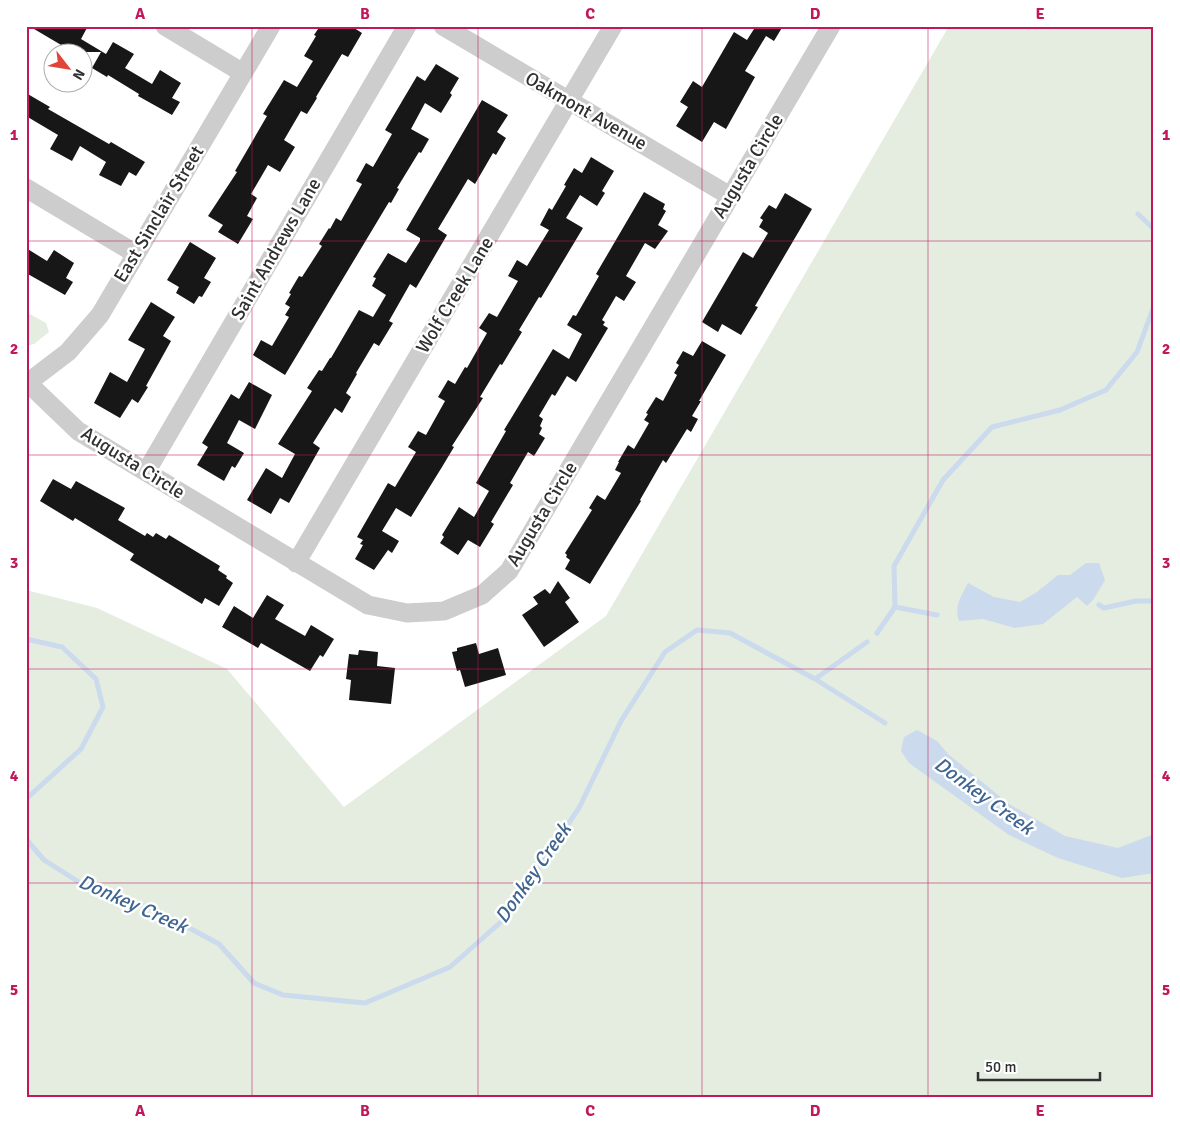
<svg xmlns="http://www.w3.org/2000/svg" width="1180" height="1124" viewBox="0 0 1180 1124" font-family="Signika,sans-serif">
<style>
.green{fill:#e4eddf}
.water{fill:#cbdaec}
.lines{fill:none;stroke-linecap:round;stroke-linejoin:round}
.stream{stroke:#cbdaec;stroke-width:5}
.building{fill:#171717}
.minor{stroke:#cdcdcd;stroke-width:19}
.grid{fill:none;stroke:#c2185b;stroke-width:1;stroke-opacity:0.55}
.labels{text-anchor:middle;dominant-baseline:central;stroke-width:5;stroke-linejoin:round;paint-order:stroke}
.street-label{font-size:19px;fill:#303030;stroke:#fff}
.water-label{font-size:20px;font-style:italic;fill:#3f6591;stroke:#fff}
.neatline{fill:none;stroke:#c2185b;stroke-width:2}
.grid-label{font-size:16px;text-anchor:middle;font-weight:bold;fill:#c2185b}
</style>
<rect width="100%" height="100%" fill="#fff"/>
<path class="green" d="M 949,26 L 1154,26 L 1154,1098 L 26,1098 L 26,590 L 97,608 L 227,669 L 344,807 L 606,616 Z
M 26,312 L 46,323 L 49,332 L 34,344 L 26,346 Z"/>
<path class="water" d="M 1086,563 L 1099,563 L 1105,580 L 1093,600 L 1087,606 L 1077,597 L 1043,624 L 1015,628 L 983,619 L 959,621 C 954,607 961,596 968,583 L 994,597 L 1020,602 L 1037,592 L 1058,575 L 1070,575 Z
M 917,730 L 937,741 L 948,754 L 1009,804 L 1065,836 L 1118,848 L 1154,834 L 1154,873 L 1122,878 L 1058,858 L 1009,835 L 909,763 L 901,751 L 904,737 Z"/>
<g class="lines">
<path class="stream" d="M 1138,214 L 1154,229
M 1099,605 L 1104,608 L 1136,601 L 1154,601
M 937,615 L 895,607 L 894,566 L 943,480 L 992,427 L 1060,410 L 1106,390 L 1137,352 L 1154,306
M 877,633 L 895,607
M 26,639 L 62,647 L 96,679 L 103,707 L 81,749 L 26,799
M 815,679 L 885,723
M 26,839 L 44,860 L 82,884 L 156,910 L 219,944 L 254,983 L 283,995 L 365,1003 L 450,967 L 502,921 L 579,808 L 621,721 L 665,652 L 697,630 L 730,633 L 815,679 L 867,642"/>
</g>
<path class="building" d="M 29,26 L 88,26 L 81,39 L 106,54 L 113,42 L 134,54 L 125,68 L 152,84 L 160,70 L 181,83 L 172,98 L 180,102 L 172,115 L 138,96 L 139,94 L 108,75 L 107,77 L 92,68 L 101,52 L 73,52 Z
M 320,26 L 351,26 L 362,33 L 348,57 L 342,54 L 316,97 L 317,98 L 307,114 L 301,111 L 284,140 L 295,147 L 280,172 L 268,165 L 251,194 L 257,198 L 247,216 L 253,219 L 238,244 L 218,232 L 223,225 L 208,216 L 237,172 L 235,171 L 267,116 L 263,114 L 284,80 L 297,87 L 313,61 L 304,56 L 316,36 L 314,35 Z
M 749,26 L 783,26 L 774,41 L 766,36 L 745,71 L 755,77 L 726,129 L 714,122 L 702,142 L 676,126 L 688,107 L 680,102 L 693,81 L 702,87 L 734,32 L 747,40 L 754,29 Z
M 436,64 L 459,78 L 450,93 L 452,95 L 441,113 L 425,103 L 411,129 L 429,139 L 421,153 L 419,152 L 397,188 L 399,189 L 391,203 L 389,202 L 285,375 L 253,355 L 261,340 L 272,346 L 289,317 L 285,315 L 290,307 L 285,304 L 291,294 L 289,293 L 299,276 L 302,277 L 322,246 L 319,244 L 329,228 L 330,229 L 336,218 L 341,221 L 362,184 L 356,181 L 366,163 L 373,167 L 392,134 L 385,130 L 417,76 L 425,81 Z
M 26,93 L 50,107 L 48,109 L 109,144 L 111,142 L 145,162 L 136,176 L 129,172 L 121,186 L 99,175 L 106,162 L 80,146 L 72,161 L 50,149 L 58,135 L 26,116 Z
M 482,100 L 508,115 L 497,132 L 506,138 L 496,155 L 493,153 L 475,184 L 468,179 L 438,229 L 447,235 L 416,288 L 410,284 L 389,321 L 393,323 L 379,346 L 374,343 L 356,373 L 357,374 L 346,393 L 351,397 L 342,413 L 335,408 L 313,443 L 320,448 L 289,503 L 280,498 L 271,514 L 247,500 L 266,468 L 282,478 L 295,454 L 278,444 L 312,391 L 307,388 L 319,370 L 322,371 L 330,358 L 331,358 L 359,310 L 373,317 L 386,295 L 372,286 L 376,278 L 373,277 L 388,253 L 406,263 L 420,241 L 420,238 L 406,230 Z
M 591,157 L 614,171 L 602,191 L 605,193 L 597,206 L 580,195 L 566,218 L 583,228 L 541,298 L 539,297 L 519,330 L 522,332 L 502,365 L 500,364 L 480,397 L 483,398 L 452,446 L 454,447 L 442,467 L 411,517 L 396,508 L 382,531 L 399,541 L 392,553 L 388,550 L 374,570 L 355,559 L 363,545 L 360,544 L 363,540 L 357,537 L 388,483 L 395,487 L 416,452 L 408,447 L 418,431 L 426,435 L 445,401 L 438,397 L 448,380 L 455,384 L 465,367 L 467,368 L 487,333 L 479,328 L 489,313 L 497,317 L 518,281 L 508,276 L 517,260 L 527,266 L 549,230 L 540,225 L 549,208 L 552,210 L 566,186 L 564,185 L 574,168 L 582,173 Z
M 644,192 L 665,204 L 663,209 L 666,211 L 658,225 L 668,231 L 655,249 L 645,243 L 626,276 L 636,282 L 624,301 L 616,296 L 602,320 L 605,322 L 603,325 L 608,328 L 576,382 L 567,376 L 555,396 L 552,394 L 539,416 L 543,419 L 540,426 L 542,428 L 539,434 L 545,438 L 534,456 L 528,452 L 510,483 L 513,485 L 491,522 L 494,524 L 480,547 L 468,540 L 458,555 L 440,543 L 444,537 L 442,535 L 459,507 L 474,517 L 489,491 L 476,483 L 506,431 L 504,430 L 553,349 L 569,359 L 582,334 L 567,325 L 573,315 L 576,316 L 599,276 L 596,274 Z
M 785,193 L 812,209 L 755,306 L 758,307 L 741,335 L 722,324 L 718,332 L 702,322 L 743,252 L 753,258 L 768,233 L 759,227 L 763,220 L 760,218 L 769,205 L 776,209 Z
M 190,242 L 216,258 L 204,278 L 211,282 L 202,297 L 199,296 L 194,304 L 176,293 L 179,287 L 167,280 Z
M 26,248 L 47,261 L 54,250 L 74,263 L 66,278 L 73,282 L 65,295 L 26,273 Z
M 151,302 L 175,317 L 163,336 L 171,341 L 146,386 L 148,387 L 138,403 L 132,399 L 120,418 L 94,403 L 110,372 L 127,382 L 145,349 L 128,340 Z
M 702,341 L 726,355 L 699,401 L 701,401 L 692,416 L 698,419 L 691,432 L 687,429 L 666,463 L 663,460 L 640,500 L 641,501 L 590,584 L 565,569 L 570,560 L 566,557 L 567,555 L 565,553 L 592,510 L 589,508 L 597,495 L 605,500 L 621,473 L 615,470 L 619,462 L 618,462 L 628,445 L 634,449 L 649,423 L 644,420 L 648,414 L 646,413 L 656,397 L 663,401 L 677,375 L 674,373 L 679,365 L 676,363 L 683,351 L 693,356 Z
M 249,382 L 272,395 L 255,429 L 239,420 L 227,443 L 244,453 L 235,468 L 232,466 L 224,481 L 197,465 L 208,447 L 202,443 L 231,394 L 239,399 Z
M 53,479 L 71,489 L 76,481 L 125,508 L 118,520 L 145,536 L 147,533 L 153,537 L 156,533 L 166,539 L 169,535 L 220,566 L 218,570 L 227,576 L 226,578 L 233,583 L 219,606 L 205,598 L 202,604 L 130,560 L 134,554 L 75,518 L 73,521 L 40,501 Z
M 558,581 L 570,598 L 565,602 L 579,622 L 544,647 L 522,615 L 538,604 L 533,597 L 545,589 L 550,594 Z
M 267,595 L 284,605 L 275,619 L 305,636 L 311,625 L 334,639 L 323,657 L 320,655 L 310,671 L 261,643 L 258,648 L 222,627 L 234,606 L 253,618 Z
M 476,643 L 479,654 L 498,648 L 506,675 L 465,687 L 460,670 L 457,671 L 452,652 L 457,651 L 457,648 Z
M 359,650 L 378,652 L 377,666 L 395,668 L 391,704 L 349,700 L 351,680 L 346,679 L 349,654 L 358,655 Z"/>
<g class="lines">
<path class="minor" d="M 165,26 L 243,73
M 443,26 L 730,196
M 26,188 L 136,254
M 28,383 L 78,431 L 368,605 L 407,613 L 444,611 L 482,595 L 509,571 L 831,26
M 26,384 L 68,352 L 100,315 L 271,26
M 146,472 L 407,26
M 296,563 L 613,26"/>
</g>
<path class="grid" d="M 252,26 L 252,1098M 478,26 L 478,1098M 702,26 L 702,1098M 928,26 L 928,1098M 26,241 L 1154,241M 26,455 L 1154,455M 26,669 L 1154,669M 26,883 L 1154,883"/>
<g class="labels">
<g class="street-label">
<text transform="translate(586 111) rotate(30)">Oakmont Avenue</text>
<text transform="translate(748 166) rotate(-59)">Augusta Circle</text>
<text transform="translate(159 214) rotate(-59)">East Sinclair Street</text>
<text transform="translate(276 249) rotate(-60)">Saint Andrews Lane</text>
<text transform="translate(455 295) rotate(-59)">Wolf Creek Lane</text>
<text transform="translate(133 463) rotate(32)">Augusta Circle</text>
<text transform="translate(542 514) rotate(-59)">Augusta Circle</text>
</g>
<g class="water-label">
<text transform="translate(984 796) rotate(36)">Donkey Creek</text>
<text transform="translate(533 873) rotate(-55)">Donkey Creek</text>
<text transform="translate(133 904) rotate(24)">Donkey Creek</text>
</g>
</g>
<rect width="1180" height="1124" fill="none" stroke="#ffffff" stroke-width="55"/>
<g transform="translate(68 68) rotate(121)"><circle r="24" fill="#ffffff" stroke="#acacac"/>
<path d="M0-4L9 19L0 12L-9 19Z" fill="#e14538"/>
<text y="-8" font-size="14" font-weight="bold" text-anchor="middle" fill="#303030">N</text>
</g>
<path d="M978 1072v8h122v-8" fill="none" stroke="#303030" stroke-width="2.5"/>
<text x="985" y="1072" font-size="15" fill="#303030" stroke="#ffffff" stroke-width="4" paint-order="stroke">50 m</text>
<rect x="28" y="28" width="1124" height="1068" class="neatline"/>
<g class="grid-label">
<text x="140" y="19">A</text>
<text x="365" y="19">B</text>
<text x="590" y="19">C</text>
<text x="815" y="19">D</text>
<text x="1040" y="19">E</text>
<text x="14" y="140">1</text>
<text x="1166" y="140">1</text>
<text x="14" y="354">2</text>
<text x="1166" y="354">2</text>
<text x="14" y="568">3</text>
<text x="1166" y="568">3</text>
<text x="14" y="781">4</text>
<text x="1166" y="781">4</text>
<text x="14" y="995">5</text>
<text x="1166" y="995">5</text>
<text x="140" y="1116">A</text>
<text x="365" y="1116">B</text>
<text x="590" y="1116">C</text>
<text x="815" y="1116">D</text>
<text x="1040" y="1116">E</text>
</g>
</svg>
